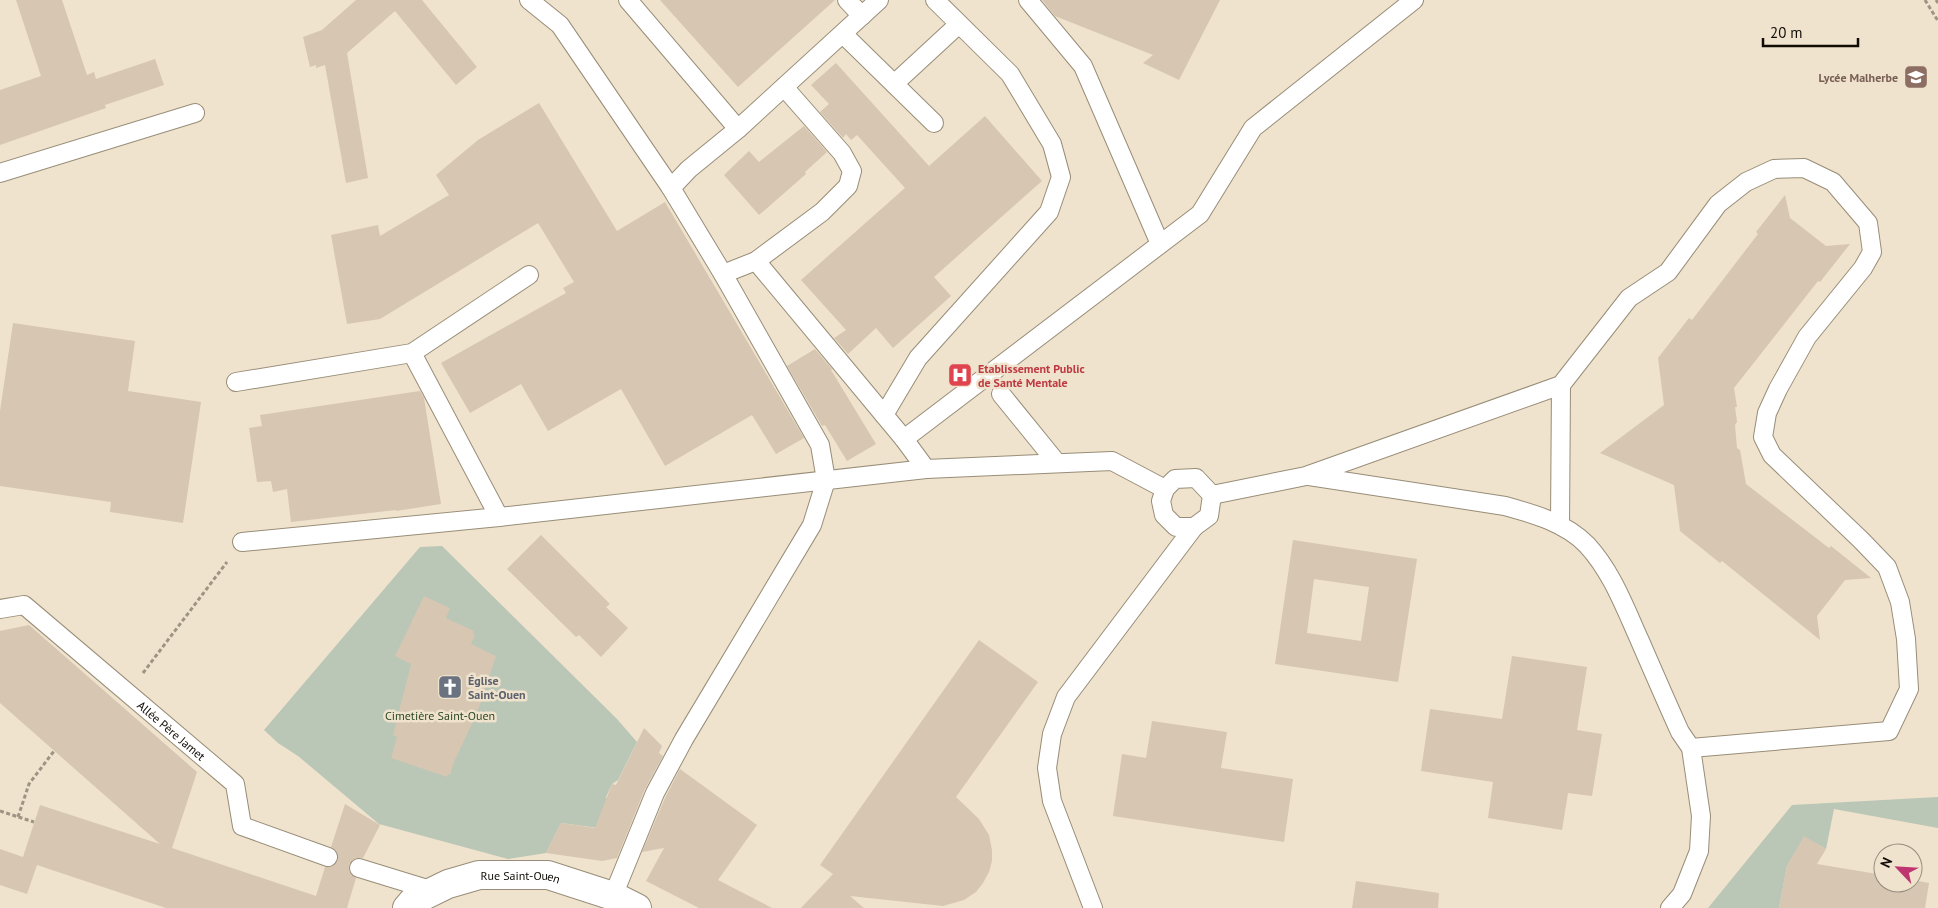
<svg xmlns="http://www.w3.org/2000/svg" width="1938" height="908" viewBox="0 0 1938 908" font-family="'PT Sans',sans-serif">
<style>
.green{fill:#bac6b6}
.building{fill:#d6c6b2;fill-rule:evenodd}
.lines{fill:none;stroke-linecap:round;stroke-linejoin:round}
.service-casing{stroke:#988d78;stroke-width:20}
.tertiary-casing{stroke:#988d78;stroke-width:30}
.path{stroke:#9d9484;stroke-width:3;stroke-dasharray:4 2.5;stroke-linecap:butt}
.service{stroke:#fff;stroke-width:18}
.tertiary{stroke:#fff;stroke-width:28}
.labels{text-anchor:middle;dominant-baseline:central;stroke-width:5;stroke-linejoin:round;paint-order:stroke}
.education-label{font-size:12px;font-weight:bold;fill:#785e54;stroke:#efe3cd;text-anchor:end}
.health-label{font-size:12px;font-weight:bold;fill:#be3a42;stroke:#efe3cd;text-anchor:start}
.worship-label{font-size:12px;font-weight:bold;fill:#5b616d;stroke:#efe3cd;text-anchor:start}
.park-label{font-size:12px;fill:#2c4822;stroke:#efe3cd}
.street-label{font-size:12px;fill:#100c05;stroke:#efe3cd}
</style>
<rect width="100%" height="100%" fill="#efe3cd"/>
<path class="green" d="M 442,546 L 617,719 L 637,742 L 618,780 L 612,784 L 606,797 L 621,831 L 561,823 L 546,853 L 508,859 L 379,824 L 298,756 L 278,743 L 264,730 L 420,547 Z
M 1938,797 L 1938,828 L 1834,809 L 1826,849 L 1804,837 L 1787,866 L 1779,908 L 1708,908 L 1792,805 Z"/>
<path class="building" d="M 16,0 L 62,0 L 87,75 L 94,72 L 96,79 L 155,59 L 164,85 L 105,105 L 106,108 L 0,145 L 0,90 L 41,76 Z
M 356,0 L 422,0 L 477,67 L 456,85 L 395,11 L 347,53 L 368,178 L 346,183 L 325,65 L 316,68 L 316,65 L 310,67 L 303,37 L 322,30 Z
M 660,0 L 835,0 L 738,87 Z
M 1042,0 L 1220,0 L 1179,80 L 1143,63 L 1153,55 L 1055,16 Z
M 836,63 L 929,166 L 985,116 L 1042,181 L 934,277 L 951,296 L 893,348 L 876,328 L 848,354 L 834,338 L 846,330 L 801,280 L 905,188 L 857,135 L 851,140 L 846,134 L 843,138 L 820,112 L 829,104 L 811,85 Z
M 539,103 L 617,231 L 665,202 L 804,438 L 776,454 L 752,415 L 665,466 L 621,389 L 548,431 L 521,384 L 470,413 L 441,363 L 566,293 L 563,288 L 574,282 L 538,223 L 380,319 L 347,324 L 331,235 L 378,225 L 380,236 L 449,195 L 436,175 L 478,140 Z
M 804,126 L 827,152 L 805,172 L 806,174 L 759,215 L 724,175 L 749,151 L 759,162 Z
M 1785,195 L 1790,218 L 1826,246 L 1850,244 L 1820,282 L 1818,281 L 1734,388 L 1737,407 L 1735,407 L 1737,422 L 1735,425 L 1737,448 L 1740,450 L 1746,484 L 1829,548 L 1831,546 L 1871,578 L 1845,580 L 1817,616 L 1820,640 L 1722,561 L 1720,563 L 1680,531 L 1674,485 L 1600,453 L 1664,405 L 1658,358 L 1689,318 L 1692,320 L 1758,234 L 1756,232 Z
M 13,323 L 135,341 L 128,391 L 201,402 L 183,523 L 110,512 L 111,502 L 0,486 L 0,411 Z
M 815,349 L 832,369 L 831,370 L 876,444 L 847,461 L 825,425 L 822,426 L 787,366 Z
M 420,391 L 424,398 L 441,504 L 396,511 L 396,510 L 291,522 L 287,489 L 273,492 L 271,481 L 257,482 L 249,428 L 262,426 L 260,415 Z
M 541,535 L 610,604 L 606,607 L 628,628 L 601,657 L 579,635 L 576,637 L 507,569 Z
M 1293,540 L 1417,559 L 1398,682 L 1275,664 ZM 1314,579 L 1369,587 L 1361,641 L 1307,633 Z
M 424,596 L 450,608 L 446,618 L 474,631 L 473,634 L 475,635 L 471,644 L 496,656 L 477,713 L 454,762 L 450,775 L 448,774 L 447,777 L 391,758 L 397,737 L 393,735 L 411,664 L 395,656 Z
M 29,625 L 197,772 L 172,848 L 316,896 L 325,867 L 334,865 L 338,860 L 336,851 L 331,847 L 345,804 L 380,825 L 363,858 L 356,858 L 349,864 L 349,871 L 356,878 L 347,908 L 166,908 L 37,865 L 27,894 L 0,885 L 0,849 L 23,857 L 40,805 L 160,844 L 0,703 L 0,631 Z
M 979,640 L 1038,682 L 956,797 L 979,819 L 989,835 L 992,850 L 992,861 L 989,872 L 983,883 L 976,892 L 964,900 L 943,906 L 850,896 L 864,908 L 801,908 L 833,874 L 820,865 Z
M 1512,656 L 1587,667 L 1577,730 L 1602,734 L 1592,796 L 1568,793 L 1562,830 L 1488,818 L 1493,782 L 1421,771 L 1430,709 L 1502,719 Z
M 1152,721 L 1227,732 L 1221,768 L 1293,779 L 1284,842 L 1113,816 L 1122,754 L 1146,758 Z
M 644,728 L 662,746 L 659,753 L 663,756 L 645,789 L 617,858 L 602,861 L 546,853 L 561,823 L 595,828 L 612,784 L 616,785 Z
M 680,769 L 757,825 L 718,880 L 772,908 L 699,908 L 646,881 L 664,848 L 642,852 L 665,798 Z
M 1804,836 L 1826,849 L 1817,864 L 1883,875 L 1883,883 L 1913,883 L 1913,880 L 1929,883 L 1925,908 L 1779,908 L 1787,866 Z
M 1356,881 L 1439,893 L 1438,908 L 1352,908 Z"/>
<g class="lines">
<defs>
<g id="service">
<path d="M 529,0 L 560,25 L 671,188 L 723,274 L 756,261 L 904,439 L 926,469"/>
<path d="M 628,0 L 738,129"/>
<path d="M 847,0 L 862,16"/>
<path d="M 1028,0 L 1083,66 L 1160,244"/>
<path d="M 843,34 L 934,123"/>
<path d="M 894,84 L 959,24"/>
<path d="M 0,173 L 195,113"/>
<path d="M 671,188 L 689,169 L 738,129 L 879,0"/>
<path d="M 756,261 L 822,212 L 848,186 L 852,171 L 842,153 L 784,87"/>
<path d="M 412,353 L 499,517"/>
<path d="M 236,382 L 412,353 L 529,275"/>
<path d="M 1001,394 L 1057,463"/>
<path d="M 884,415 L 918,358 L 1049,212 L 1061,177 L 1052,144 L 1010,74 L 935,0"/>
<path d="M 904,439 L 1200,214 L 1253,128 L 1414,0"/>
<path d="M 1309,476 L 1505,506 C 1534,514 1566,523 1587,545 C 1612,572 1625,608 1640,641 C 1653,671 1666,701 1680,732 L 1691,748 L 1701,816 L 1699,851 L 1682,894 L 1670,908"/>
<path d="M 1196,478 L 1212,495 L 1209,516 L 1194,527 L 1176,527 L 1164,515 L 1161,501 L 1165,489 L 1175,479 Z"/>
<path d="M 1212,495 L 1306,476 L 1561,385 L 1629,298 L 1668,272 L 1718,204 L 1746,182 L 1774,169 L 1804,168 L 1833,182 L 1868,223 L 1872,252 L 1863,268 L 1807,337 L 1778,389 L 1767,413 L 1763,437 L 1772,455 L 1861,540 L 1887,567 L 1900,602 L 1906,639 L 1909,689 L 1889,731 L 1691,748"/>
<path d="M 1560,525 L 1561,385"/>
<path d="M 242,542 L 499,517 L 926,469 L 1112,461 L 1165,489"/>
<path id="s1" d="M 0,609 L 24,605 L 235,784 L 242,826 L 328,857"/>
<path d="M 359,868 L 434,891"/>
<path d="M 613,896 L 655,793 L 684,739 L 812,525 L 826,480 L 820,445 L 723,274"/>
<path d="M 1093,908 L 1052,801 L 1047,768 L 1052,734 L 1066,697 L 1194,527"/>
</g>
<g id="tertiary">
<path id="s2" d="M 407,908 L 413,901 L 448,884 L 479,875 L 548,875 L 613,896 L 637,908"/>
</g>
</defs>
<use href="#service" class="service-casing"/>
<use href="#tertiary" class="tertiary-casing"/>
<path class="path" d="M 1925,0 L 1938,21
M 1936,0 L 1938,3
M 143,673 L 227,562
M 0,811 L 34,822
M 18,817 L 29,784 L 54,751"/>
<use href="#service" class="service"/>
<use href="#tertiary" class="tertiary"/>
</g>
<defs>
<symbol id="school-square" viewBox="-11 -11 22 22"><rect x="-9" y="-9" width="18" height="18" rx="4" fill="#8d6e63" stroke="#efe3cd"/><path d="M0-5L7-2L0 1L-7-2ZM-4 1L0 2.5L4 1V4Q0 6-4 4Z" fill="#fff"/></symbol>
<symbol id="hospital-square" viewBox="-11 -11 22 22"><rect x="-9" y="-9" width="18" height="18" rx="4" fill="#e0444e" stroke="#efe3cd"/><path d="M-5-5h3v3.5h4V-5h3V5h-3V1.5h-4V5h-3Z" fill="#fff"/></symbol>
<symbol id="church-square" viewBox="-11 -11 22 22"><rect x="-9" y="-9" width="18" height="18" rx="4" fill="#6b7280" stroke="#efe3cd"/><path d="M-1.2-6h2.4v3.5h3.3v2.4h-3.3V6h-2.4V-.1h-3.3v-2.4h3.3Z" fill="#fff"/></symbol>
</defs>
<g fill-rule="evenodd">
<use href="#school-square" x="1902" y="63" width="28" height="28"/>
<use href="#hospital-square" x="946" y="361" width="28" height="28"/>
<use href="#church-square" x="436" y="673" width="28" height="28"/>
</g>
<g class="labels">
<g class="education-label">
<text x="1898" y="77">Lycée Malherbe</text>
</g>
<g class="health-label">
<text x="978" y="368">Etablissement Public<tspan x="978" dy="14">de Santé Mentale</tspan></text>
</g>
<g class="worship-label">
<text x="468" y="680">Église<tspan x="468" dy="14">Saint-Ouen</tspan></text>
</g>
<g class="park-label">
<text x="440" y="715">Cimetière Saint-Ouen</text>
</g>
<g class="street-label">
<text stroke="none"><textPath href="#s1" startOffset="218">Allée Père Jamet</textPath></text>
<text stroke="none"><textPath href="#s2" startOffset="122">Rue Saint-Ouen</textPath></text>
</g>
</g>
<g transform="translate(1898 868) rotate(295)"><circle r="24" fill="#efe3cd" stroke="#968d7d"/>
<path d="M0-4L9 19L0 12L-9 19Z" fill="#be3570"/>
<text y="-8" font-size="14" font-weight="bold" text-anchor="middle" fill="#100c05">N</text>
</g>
<path d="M1763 38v8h95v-8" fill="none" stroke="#100c05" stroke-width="2.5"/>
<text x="1770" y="38" font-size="15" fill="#100c05" stroke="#efe3cd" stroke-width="4" paint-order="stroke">20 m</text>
</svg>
